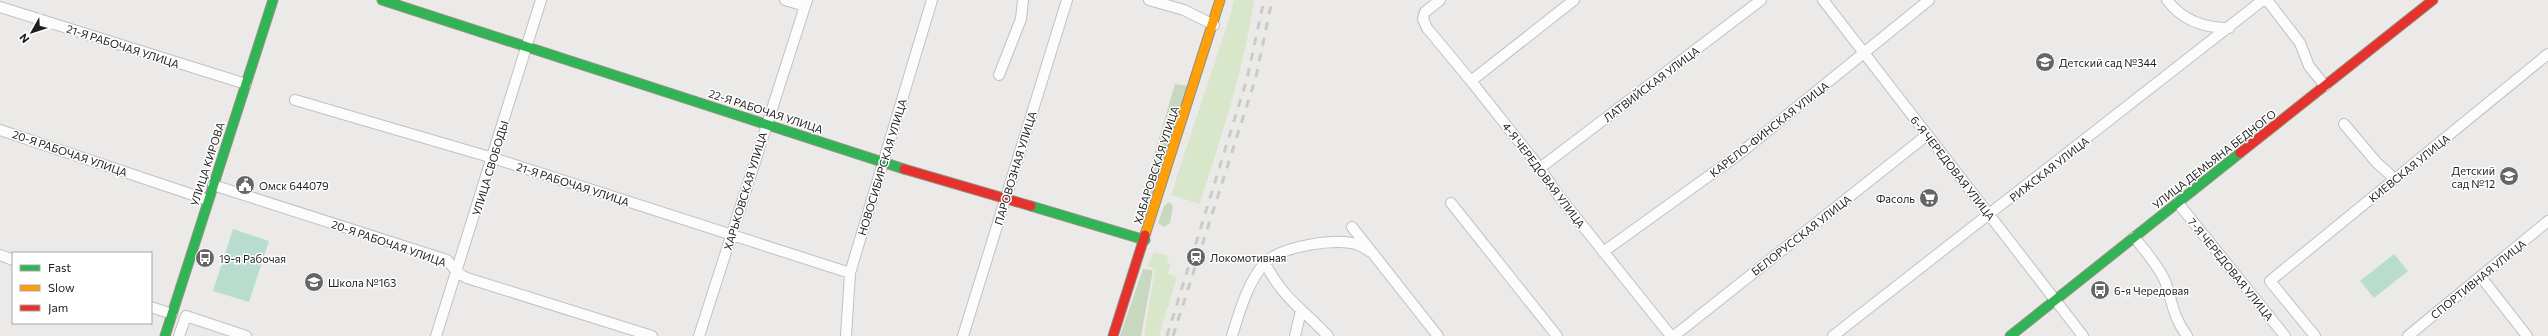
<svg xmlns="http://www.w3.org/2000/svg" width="2548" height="336" viewBox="0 0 2548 336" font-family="Commissioner,sans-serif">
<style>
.grass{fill:#d8e6ca}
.forest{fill:#c8d7c0}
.pitch{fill:#b8ddcf}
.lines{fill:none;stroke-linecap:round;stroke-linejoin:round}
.street-casing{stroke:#c2c1c0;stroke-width:12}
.fast-casing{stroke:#929382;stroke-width:11}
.slow-casing{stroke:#929382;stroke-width:11}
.jam-casing{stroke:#929382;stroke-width:11}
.street{stroke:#fcfcfc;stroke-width:10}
.fast{stroke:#30b455;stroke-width:9}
.slow{stroke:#ff9f0a;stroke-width:9}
.jam{stroke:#e5322d;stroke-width:9}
.rail{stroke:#cacac9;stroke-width:3;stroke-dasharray:8 8;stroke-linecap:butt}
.labels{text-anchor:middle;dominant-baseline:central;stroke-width:3;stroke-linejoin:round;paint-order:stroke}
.street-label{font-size:11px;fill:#1e1e1e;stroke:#fff}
.poi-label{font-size:11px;fill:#1e1e1e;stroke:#fff;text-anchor:start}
</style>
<rect width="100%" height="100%" fill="#eceae8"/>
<path class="grass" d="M 1234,0 L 1254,0 C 1244,70 1221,136 1200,204 L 1171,195 L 1229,20 Z
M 1154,252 L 1168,256 L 1167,262 L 1171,264 L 1168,274 L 1177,277 L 1159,336 L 1144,336 L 1155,269 L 1147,266 Z"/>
<path class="forest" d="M 1175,84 L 1190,86 L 1154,198 L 1146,194 L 1153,158 Z
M 1169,202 L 1173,206 L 1170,223 L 1164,227 L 1158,223 L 1164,206 Z
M 1143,269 L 1153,270 L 1141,336 L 1120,336 Z"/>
<path class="pitch" d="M 233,229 L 269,241 L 249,302 L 213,291 Z
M 2394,254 L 2408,271 L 2374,298 L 2360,281 Z"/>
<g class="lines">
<defs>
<path id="street" d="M 785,0 L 805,6
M 1149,0 L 1184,10 L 1214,25
M 1440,0 L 1425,12 L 1423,19 L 1427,28 L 1471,81 L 1540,168 L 1558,195 L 1671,336
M 1823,0 L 2083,336
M 2167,0 C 2182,20 2204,28 2229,28
M 2267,0 L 2300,43 L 2309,66 L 2325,86
M 0,7 L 246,84
M 999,75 L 1021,19 L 1023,0
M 1471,81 L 1574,0
M 295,100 L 493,158 L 850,273
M 2344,124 L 2377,163 L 2395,179
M 0,130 L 208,200
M 1540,168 L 1761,0
M 213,185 L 447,260 L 458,273 L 467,278 L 652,336
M 1451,203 L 1557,336
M 2178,203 L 2285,336
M 1352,227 L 1438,336
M 2134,237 C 2145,251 2158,265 2165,281 C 2173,303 2172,315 2187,336
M 1603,252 L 1738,155 L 1929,0
M 0,255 L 13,260
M 1265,263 C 1283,299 1302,308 1328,336
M 2481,277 L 2527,336
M 151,307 L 172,314
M 179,336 L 186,316 L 246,336
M 436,336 L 541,0
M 699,336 L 807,0
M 846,336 L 850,273 L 932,0
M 963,336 L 1067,0
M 1232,336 C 1239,313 1248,281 1265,263 C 1281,246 1338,237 1359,245 C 1364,247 1368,251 1373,253
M 1295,336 L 1301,311
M 1674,336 L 1927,135
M 1833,336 L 2263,0
M 2315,336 L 2270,281 L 2548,54
M 2408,336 L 2548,221"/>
<path id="fast" d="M 382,0 L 904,169
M 1031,206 L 1145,240
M 165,336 L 273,0
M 2010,336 L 2240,153"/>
<path id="slow" d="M 1145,235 L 1220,0"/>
<path id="jam" d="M 2240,153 L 2433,0
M 904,169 L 1031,206
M 1113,336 L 1145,235"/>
</defs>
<use href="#street" class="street-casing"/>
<use href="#fast" class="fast-casing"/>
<use href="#slow" class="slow-casing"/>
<use href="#jam" class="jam-casing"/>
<use href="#street" class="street"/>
<use href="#fast" class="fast"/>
<use href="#slow" class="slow"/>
<use href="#jam" class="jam"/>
<path class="rail" d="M 1167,336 L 1247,79 L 1264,0
M 1173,336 L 1256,77 L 1272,0"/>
</g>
<defs>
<symbol id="school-disc" viewBox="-11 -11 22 22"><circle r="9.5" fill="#666565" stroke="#fff"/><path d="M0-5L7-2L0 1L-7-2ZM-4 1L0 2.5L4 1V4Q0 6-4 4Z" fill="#fff"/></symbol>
<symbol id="civic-disc" viewBox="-11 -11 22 22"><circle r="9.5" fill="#666565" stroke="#fff"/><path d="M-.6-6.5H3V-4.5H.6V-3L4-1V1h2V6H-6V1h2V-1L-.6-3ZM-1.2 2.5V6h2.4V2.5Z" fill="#fff"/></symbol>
<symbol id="supermarket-disc" viewBox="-11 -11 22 22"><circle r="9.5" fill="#666565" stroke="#fff"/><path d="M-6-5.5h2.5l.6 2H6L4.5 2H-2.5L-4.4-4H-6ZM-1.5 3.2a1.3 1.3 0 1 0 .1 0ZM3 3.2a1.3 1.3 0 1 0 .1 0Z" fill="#fff"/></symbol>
<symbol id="station-disc" viewBox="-11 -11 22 22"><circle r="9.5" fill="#666565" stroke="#fff"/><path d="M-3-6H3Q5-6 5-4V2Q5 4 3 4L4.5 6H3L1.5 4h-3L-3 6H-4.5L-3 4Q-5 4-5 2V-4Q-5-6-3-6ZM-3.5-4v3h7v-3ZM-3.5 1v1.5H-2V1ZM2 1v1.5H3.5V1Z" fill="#fff"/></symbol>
<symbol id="bus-disc" viewBox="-11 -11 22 22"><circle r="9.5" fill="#666565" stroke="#fff"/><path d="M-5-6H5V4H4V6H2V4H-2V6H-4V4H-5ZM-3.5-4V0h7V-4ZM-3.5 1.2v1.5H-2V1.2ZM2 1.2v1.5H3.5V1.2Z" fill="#fff"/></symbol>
</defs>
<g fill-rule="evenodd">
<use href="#school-disc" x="2034" y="51" width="22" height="22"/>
<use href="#school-disc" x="2498" y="165" width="22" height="22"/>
<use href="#civic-disc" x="234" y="174" width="22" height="22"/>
<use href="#supermarket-disc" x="1918" y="187" width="22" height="22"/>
<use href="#station-disc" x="1185" y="246" width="22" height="22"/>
<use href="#bus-disc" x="194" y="247" width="22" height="22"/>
<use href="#school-disc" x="303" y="271" width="22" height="22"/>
<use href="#bus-disc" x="2089" y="279" width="22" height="22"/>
</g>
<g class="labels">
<g class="street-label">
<text transform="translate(123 46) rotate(18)">21-Я РАБОЧАЯ УЛИЦА</text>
<text transform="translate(1651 84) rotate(-37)">ЛАТВИЙСКАЯ УЛИЦА</text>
<text transform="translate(766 111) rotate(18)">22-Я РАБОЧАЯ УЛИЦА</text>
<text transform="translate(1769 129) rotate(-38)">КАРЕЛО-ФИНСКАЯ УЛИЦА</text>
<text transform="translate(70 153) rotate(19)">20-Я РАБОЧАЯ УЛИЦА</text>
<text transform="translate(2214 159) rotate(-38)">УЛИЦА ДЕМЬЯНА БЕДНОГО</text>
<text transform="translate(207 164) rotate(-72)">УЛИЦА КИРОВА</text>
<text transform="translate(1156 165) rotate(-72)">ХАБАРОВСКАЯ УЛИЦА</text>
<text transform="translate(882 167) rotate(-73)">НОВОСИБИРСКАЯ УЛИЦА</text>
<text transform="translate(490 168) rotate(-73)">УЛИЦА СВОБОДЫ</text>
<text transform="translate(1015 168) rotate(-73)">ПАРОВОЗНАЯ УЛИЦА</text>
<text transform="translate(1953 168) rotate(52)">6-Я ЧЕРЕДОВАЯ УЛИЦА</text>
<text transform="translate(2409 168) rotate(-39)">КИЕВСКАЯ УЛИЦА</text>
<text transform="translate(2049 169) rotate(-38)">РИЖСКАЯ УЛИЦА</text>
<text transform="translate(1544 175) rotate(53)">4-Я ЧЕРЕДОВАЯ УЛИЦА</text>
<text transform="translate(573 184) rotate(18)">21-Я РАБОЧАЯ УЛИЦА</text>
<text transform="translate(745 191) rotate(-73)">ХАРЬКОВСКАЯ УЛИЦА</text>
<text transform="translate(1801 235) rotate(-38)">БЕЛОРУССКАЯ УЛИЦА</text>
<text transform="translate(389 243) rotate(19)">20-Я РАБОЧАЯ УЛИЦА</text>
<text transform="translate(2231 269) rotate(51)">7-Я ЧЕРЕДОВАЯ УЛИЦА</text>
<text transform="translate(2478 279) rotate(-39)">СПОРТИВНАЯ УЛИЦА</text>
</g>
<g class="poi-label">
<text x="2059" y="62">Детский сад №344</text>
<text x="2495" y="170" text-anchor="end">Детский<tspan x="2495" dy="13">сад №12</tspan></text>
<text x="259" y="185">Омск 644079</text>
<text x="1915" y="198" text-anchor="end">Фасоль</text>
<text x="1210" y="257">Локомотивная</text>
<text x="219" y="258">19-я Рабочая</text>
<text x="328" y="282">Школа №163</text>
<text x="2114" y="290">6-я Чередовая</text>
</g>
</g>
<rect x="12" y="252" width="140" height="72" fill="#ffffff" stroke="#a5a5a5"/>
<rect x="20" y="265" width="20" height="6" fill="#30b455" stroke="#a5a5a5"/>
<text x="48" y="272" font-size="12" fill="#1e1e1e">Fast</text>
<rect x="20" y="285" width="20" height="6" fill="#ff9f0a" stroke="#a5a5a5"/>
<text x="48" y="292" font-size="12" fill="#1e1e1e">Slow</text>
<rect x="20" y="305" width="20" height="6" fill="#e5322d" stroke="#a5a5a5"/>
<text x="48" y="312" font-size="12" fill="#1e1e1e">Jam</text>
<g transform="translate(32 32) rotate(231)" stroke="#ffffff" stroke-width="3" paint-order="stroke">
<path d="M0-3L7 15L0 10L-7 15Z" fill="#1e1e1e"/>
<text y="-6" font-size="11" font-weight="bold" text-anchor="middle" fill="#1e1e1e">N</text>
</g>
</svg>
